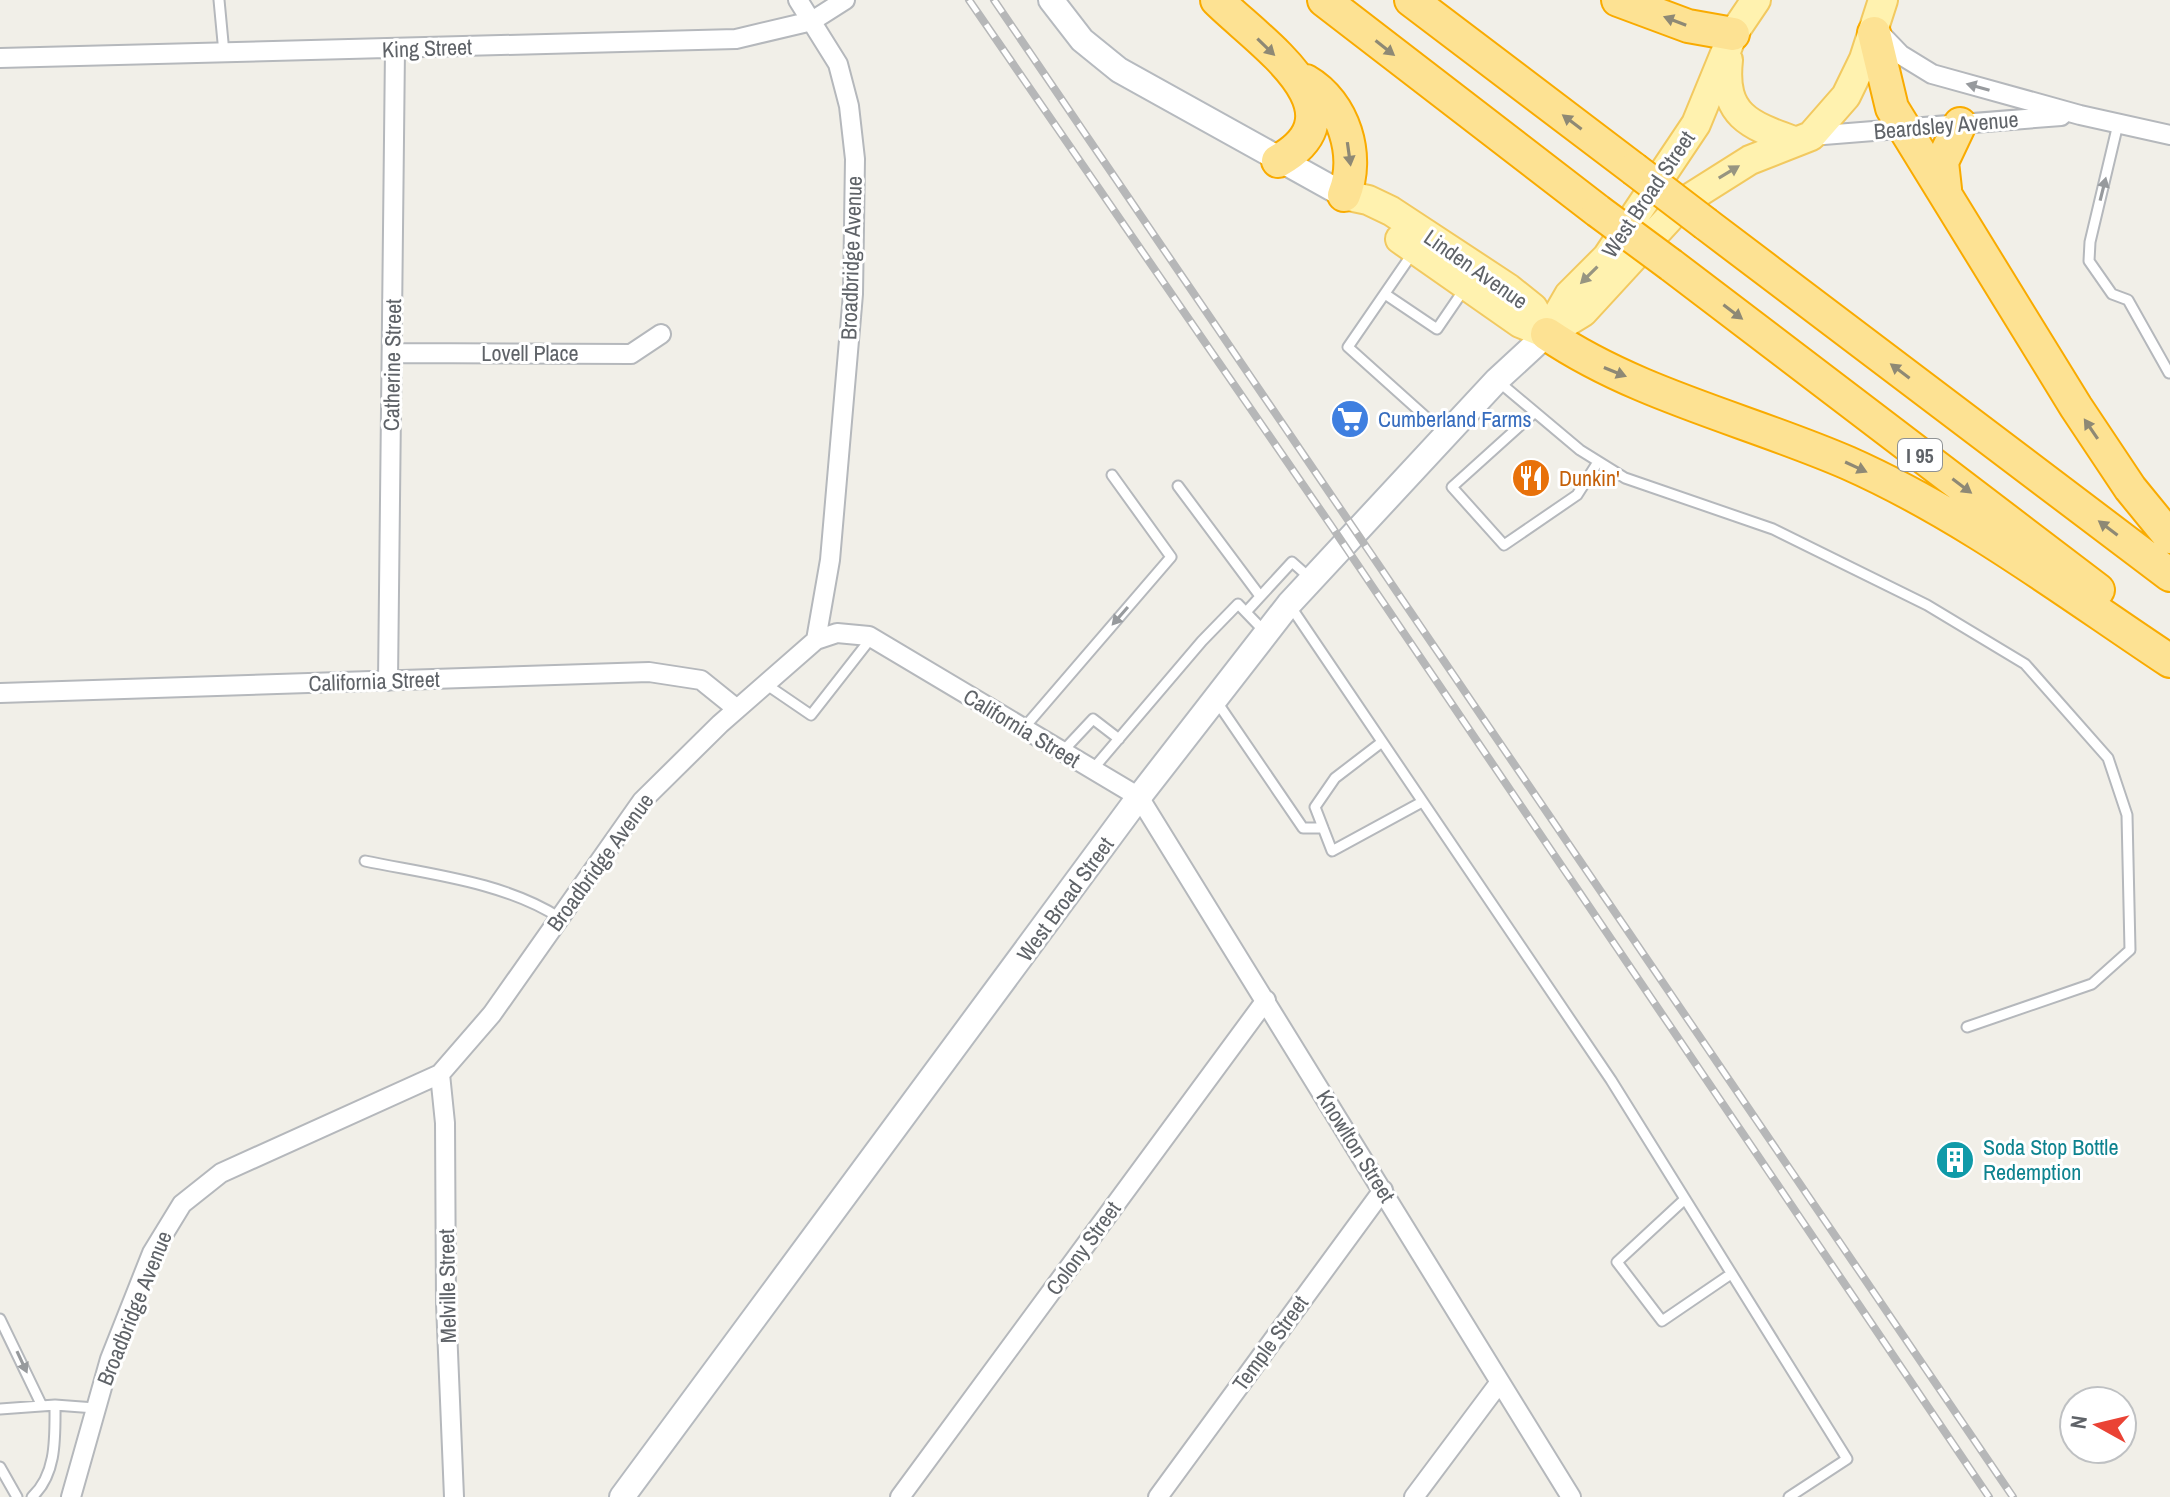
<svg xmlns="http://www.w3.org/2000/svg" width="2170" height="1497" viewBox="0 0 2170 1497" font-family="'Archivo Narrow',sans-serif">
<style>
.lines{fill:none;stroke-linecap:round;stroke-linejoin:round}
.lane-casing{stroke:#b5b8bc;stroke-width:13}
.street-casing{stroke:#b5b8bc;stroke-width:22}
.secondary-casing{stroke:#b6babf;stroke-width:28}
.primary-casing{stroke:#f2c960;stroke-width:32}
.highway-casing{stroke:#f9ab00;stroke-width:36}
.lane{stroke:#fff;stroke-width:9}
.street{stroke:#fff;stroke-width:18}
.secondary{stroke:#fff;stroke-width:24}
.primary{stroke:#fff2af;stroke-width:28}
.highway{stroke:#fde293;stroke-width:32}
.rail-casing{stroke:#b6b7b8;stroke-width:8}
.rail{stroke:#fff;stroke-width:5;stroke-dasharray:15;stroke-linecap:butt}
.highway-bridge-casing{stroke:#f9ab00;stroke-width:36;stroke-linecap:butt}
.highway-bridge{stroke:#fde293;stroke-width:32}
.oneway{fill:#8e8975}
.oneway2{fill:#979a9d}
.oneway3{fill:#979581}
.labels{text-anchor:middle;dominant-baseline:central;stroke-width:6;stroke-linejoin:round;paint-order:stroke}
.shield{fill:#fff;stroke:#8f9295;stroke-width:2}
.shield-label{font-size:20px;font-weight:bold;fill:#5f6368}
.street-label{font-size:22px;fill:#5f6368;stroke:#fff}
.shop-label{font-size:22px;fill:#366cbe;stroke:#fff;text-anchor:start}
.food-label{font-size:22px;fill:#c56008;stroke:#fff;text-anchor:start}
.culture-label{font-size:22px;fill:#0d838f;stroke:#fff;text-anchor:start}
</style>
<rect width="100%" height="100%" fill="#f1efe8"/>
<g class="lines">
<defs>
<path id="lane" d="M 219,0 L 224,53
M 2118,124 L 2090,242 L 2089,261 L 2112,294 L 2128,300 L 2169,373
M 1412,254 L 1348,347 L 1446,435
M 1385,294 L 1437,329 L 1465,288
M 1499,382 L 1580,450 L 1625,478 L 1773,529 L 1927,605 L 2025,664 L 2108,758 L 2127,815 L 2130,950 L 2092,984 L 1967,1027
M 1534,413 L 1452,487 L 1504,545 L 1577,495 L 1598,462
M 1178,486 L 1260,596
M 1291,607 L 1611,1080 L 1847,1459 L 1789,1497
M 1246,612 L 1292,562 L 1310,578
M 767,685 L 811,715 L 872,637
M 1217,702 L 1303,828 L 1323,828
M 1023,729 L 1171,557 L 1112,475
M 1382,742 L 1335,778 L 1315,807 L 1332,851 L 1422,802
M 1063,751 L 1093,719 L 1119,739
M 1093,769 L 1202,641 L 1238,604 L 1264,631
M 365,861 C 428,874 505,882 560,918
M 1685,1199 L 1617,1262 L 1662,1321 L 1731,1274
M 0,1319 L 42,1406
M 55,1405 L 95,1408
M 0,1409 L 55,1405 C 55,1437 57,1474 32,1497
M 0,1467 L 17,1497"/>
<path id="street" d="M 1877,30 L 1901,55 L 1932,74 L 2080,115 L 2170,135
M 0,58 L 736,39 L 812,21 L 845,0
M 1811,136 L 2061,116
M 392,353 L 631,354 L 661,334
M 816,640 L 837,633 L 869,636 L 1139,797 L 1571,1497
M 388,681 L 395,49
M 0,693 L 649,672 L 701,680 L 737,709
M 440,1074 L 445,1123 L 446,1304 L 454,1497
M 71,1497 L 110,1359 L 152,1253 L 182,1204 L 221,1173 L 440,1074 L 492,1014 L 642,801 L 720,724 L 816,640 L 830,560 L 853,294 L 855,159 L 849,106 L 838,64 L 798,0
M 900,1497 L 1266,1000
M 1158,1497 L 1383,1190
M 1414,1497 L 1500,1382"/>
<path id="secondary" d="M 1051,0 L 1082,40 L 1119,70 L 1344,195
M 622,1497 L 1139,797 L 1289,604 L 1497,380 L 1547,334"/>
<path id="primary" d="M 1728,60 C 1722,115 1749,125 1794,141
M 1344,195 L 1368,200 L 1391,211 L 1508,288 L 1533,308 L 1547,334
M 1400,239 L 1520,323 L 1547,334
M 1547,333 L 1569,295 L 1607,257 L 1696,124 L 1733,34 L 1756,0
M 1547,334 L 1583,312 L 1685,201 L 1750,160 L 1811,136 L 1846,96 L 1864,59 L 1883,0"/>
<path id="highway" d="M 1217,0 C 1259,42 1367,111 1278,161
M 1324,0 L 1598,211
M 1411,0 L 1634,169
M 1618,0 L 1688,26 L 1733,34
M 1874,33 L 1892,108 L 2076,407 L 2130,488 L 2170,537
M 1306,81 C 1344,103 1360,156 1344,195
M 1945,189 L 1942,162 L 1960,124
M 1706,224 L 2170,575
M 1671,265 L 2098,590
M 1547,334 C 1637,395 1749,420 1848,463 C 1963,514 2066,592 2170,661"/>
</defs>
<use href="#lane" class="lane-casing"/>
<use href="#street" class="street-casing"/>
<use href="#secondary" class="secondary-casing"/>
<use href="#primary" class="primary-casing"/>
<use href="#highway" class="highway-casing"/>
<use href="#lane" class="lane"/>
<use href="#street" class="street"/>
<use href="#secondary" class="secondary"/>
<use href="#primary" class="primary"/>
<use href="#highway" class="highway"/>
<defs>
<path id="rail" d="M 969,0 L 1330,524 L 1989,1497
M 994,0 L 2013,1497"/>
</defs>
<use href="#rail" class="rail-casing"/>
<use href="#rail" class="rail"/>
<defs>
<path id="highway-bridge" d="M 1634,169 L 1706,224
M 1598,211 L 1671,265"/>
</defs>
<use href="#highway-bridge" class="highway-bridge-casing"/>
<use href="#highway-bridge" class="highway-bridge"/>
</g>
<defs><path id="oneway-solid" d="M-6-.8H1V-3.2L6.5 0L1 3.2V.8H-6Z" transform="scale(2)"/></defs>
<g class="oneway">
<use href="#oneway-solid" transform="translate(1675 21) rotate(-159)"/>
<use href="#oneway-solid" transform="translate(1266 47) rotate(44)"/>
<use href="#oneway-solid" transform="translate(1385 48) rotate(38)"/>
<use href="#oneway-solid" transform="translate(1572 122) rotate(-143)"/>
<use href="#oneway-solid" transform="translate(1349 154) rotate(82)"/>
<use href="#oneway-solid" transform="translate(1733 312) rotate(37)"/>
<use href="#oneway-solid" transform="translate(1900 371) rotate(-143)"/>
<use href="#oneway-solid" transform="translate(1615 372) rotate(22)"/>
<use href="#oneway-solid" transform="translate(2091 429) rotate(-124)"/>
<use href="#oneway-solid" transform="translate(1856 467) rotate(25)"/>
<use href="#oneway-solid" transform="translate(1962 486) rotate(37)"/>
<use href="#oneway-solid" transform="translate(2108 528) rotate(-143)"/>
</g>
<g class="oneway2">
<use href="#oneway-solid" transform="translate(1978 87) rotate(-164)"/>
<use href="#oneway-solid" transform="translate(2103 189) rotate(-76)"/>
<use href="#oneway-solid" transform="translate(1120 616) rotate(131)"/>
<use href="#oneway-solid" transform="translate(22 1362) rotate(65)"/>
</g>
<g class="oneway3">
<use href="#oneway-solid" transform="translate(1729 172) rotate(-31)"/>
<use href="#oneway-solid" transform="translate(1589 275) rotate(135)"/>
</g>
<defs>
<symbol id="supermarket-disc" viewBox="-11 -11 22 22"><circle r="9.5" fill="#3f7fe0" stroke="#fff"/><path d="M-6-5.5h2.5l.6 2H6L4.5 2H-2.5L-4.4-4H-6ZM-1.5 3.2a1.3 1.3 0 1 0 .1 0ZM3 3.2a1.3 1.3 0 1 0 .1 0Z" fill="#fff"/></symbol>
<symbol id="restaurant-disc" viewBox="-11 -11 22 22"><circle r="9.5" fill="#e8710a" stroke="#fff"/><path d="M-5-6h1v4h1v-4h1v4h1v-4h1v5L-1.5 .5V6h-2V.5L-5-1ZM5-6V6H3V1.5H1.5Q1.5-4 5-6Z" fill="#fff"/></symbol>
<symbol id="building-disc" viewBox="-11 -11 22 22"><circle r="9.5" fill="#0f9aa8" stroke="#fff"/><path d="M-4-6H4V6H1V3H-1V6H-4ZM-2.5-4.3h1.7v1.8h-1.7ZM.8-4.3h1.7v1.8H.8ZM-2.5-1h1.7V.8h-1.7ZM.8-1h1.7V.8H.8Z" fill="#fff"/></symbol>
</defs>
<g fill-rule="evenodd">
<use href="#supermarket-disc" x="1328" y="397" width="44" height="44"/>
<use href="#restaurant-disc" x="1509" y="456" width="44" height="44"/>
<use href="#building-disc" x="1933" y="1138" width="44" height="44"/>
</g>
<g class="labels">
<rect class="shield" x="1898" y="439" width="44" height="32" rx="6"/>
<g class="shield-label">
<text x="1920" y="455">I 95</text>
</g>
<g class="street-label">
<text transform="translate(427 48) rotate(-2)">King Street</text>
<text transform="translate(1946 125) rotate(-5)">Beardsley Avenue</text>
<text transform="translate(1648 194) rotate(-56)">West Broad Street</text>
<text transform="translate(851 258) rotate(-88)">Broadbridge Avenue</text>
<text transform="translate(1476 269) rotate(35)">Linden Avenue</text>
<text x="530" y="353">Lovell Place</text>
<text transform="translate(392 365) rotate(-89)">Catherine Street</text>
<text transform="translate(374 681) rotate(-2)">California Street</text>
<text transform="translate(1022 728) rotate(31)">California Street</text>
<text transform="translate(600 862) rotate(-54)">Broadbridge Avenue</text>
<text transform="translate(1065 899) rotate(-54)">West Broad Street</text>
<text transform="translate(1356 1146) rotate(58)">Knowlton Street</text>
<text transform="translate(1083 1248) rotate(-54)">Colony Street</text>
<text transform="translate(447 1286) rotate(-91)">Melville Street</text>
<text transform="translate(134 1308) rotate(-68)">Broadbridge Avenue</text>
<text transform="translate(1270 1343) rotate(-54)">Temple Street</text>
</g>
<g class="shop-label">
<text x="1378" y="419">Cumberland Farms</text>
</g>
<g class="food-label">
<text x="1559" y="478">Dunkin'</text>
</g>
<g class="culture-label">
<text x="1983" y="1147">Soda Stop Bottle<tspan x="1983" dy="25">Redemption</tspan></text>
</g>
</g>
<g transform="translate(2098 1425) rotate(278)"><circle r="38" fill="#ffffff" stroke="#bfc1c3" stroke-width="2"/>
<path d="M0-6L14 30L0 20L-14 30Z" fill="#ea4335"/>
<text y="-12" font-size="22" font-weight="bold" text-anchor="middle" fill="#5f6368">N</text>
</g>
</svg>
